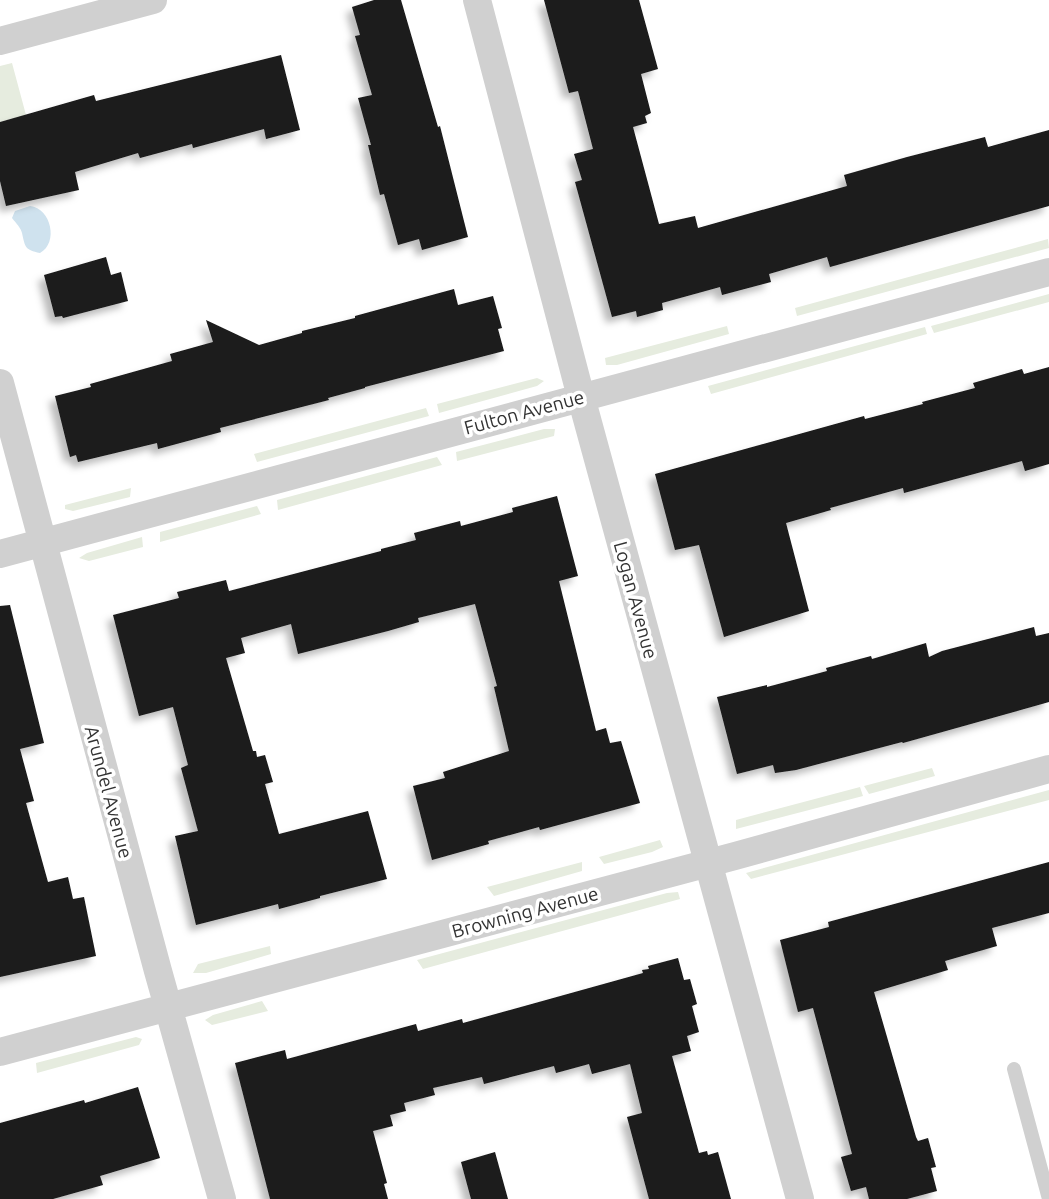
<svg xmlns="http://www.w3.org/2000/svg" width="1049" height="1199" viewBox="0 0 1049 1199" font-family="Ubuntu,sans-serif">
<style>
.green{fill:#e6ecdf}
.water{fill:#cfe2ee}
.building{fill:#1a1a1a;filter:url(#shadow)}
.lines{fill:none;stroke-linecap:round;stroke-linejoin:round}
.lane{stroke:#d0d0d0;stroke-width:14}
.street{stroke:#d0d0d0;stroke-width:28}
.labels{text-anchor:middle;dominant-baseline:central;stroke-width:7;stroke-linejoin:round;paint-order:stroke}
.street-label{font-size:19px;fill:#333;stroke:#fff}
</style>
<defs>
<filter id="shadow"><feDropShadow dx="-6" dy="6" stdDeviation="3.5" flood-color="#0004"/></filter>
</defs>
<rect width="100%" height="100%" fill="#fff"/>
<path class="green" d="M 12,63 L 26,115 L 0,122 L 0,66 Z
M 1048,239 L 1049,248 L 797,316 L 795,308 Z
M 1049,294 L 1049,302 L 934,333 L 931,326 Z
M 727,326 L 729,334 L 617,365 L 606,365 L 605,358 Z
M 925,327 L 927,334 L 711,394 L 708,386 Z
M 537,378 L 544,381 L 537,386 L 439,413 L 437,404 Z
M 426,408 L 429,416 L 257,462 L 254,454 Z
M 544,429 L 555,429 L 554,436 L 457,461 L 456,452 Z
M 437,457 L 442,465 L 278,510 L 277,500 Z
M 131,488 L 130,497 L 73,511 L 65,509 L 65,505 Z
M 257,506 L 261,514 L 160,542 L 160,532 Z
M 142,537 L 143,547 L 89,561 L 79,558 L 87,553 Z
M 932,768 L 935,776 L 869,794 L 864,786 Z
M 860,787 L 863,796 L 736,829 L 736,820 Z
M 1049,790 L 1049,800 L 751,879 L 746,873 Z
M 660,840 L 663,847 L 652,852 L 604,864 L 599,857 Z
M 582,862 L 582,871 L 494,896 L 487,887 Z
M 678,892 L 680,899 L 423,969 L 417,960 L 667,893 Z
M 270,946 L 271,954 L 206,973 L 193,973 L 198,964 Z
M 262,1001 L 268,1011 L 212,1025 L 205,1020 L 213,1015 Z
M 136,1037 L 142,1039 L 139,1045 L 37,1073 L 36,1063 Z"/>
<path class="water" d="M 30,206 C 51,208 59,243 40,253 C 25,250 25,247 22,233 C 21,228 16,223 12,218 L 15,211 Z"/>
<path class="building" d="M 374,0 L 401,0 L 438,127 L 440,126 L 468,237 L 422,250 L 419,239 L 398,245 L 384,194 L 380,195 L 368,145 L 371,145 L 358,98 L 372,95 L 355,36 L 360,35 L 352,7 Z
M 544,0 L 639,0 L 658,69 L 641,74 L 651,113 L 645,116 L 647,123 L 633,127 L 659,224 L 695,216 L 698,228 L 847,186 L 844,175 L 907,157 L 985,137 L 988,147 L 1049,130 L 1049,206 L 830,267 L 827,257 L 769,274 L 771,282 L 722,295 L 720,287 L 662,303 L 663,310 L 637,317 L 636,311 L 612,317 L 575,182 L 582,180 L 574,154 L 593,149 L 578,91 L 569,93 Z
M 281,55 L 300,130 L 266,139 L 264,129 L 193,148 L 192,144 L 140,158 L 138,153 L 75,172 L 79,190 L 6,206 L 0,181 L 0,122 L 94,95 L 96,101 Z
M 106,257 L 111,275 L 121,272 L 128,301 L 63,318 L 62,316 L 55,317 L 44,275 Z
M 454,289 L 458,305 L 493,296 L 502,328 L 498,329 L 504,351 L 365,387 L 365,388 L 328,398 L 329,400 L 220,428 L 221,432 L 158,449 L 157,443 L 78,462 L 76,455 L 70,457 L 55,396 L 91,387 L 90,384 L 172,361 L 170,354 L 213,342 L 206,320 L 259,345 L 302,333 L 302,331 L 355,318 L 355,316 Z
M 1049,367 L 1049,464 L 1025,471 L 1022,461 L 904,493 L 903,488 L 830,508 L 831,510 L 786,523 L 809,611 L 724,637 L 699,545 L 675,550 L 655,474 L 864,416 L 865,419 L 923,404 L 922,402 L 975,388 L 973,383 L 1022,369 L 1024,374 Z
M 557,496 L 578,576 L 559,581 L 596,731 L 606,728 L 610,743 L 621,741 L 640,803 L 540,830 L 539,827 L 488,841 L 489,844 L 432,860 L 413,786 L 445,778 L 443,772 L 509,751 L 494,687 L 497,686 L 475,604 L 418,618 L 419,622 L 388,631 L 298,654 L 291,624 L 241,638 L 245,653 L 226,658 L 253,751 L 256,751 L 257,757 L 265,755 L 273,782 L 265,784 L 279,834 L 368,811 L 387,879 L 320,896 L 320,898 L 279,909 L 278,904 L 196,925 L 175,836 L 198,831 L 181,768 L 188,765 L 173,707 L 139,716 L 113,615 L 179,598 L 177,592 L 226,580 L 229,591 L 381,551 L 381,549 L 416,540 L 414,533 L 460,521 L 461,526 L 513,512 L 512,508 Z
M 10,605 L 44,743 L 20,749 L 34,801 L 26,803 L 48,882 L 68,877 L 73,899 L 84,897 L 96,956 L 0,977 L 0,606 Z
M 1034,627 L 1036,636 L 1049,633 L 1049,702 L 903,743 L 902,742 L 796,770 L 775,773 L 773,765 L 737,774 L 717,697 L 767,685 L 767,687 L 827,671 L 826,668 L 871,656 L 872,659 L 926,643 L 929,657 L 942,651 Z
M 1049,862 L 1049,913 L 992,928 L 997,946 L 945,961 L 948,970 L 874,992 L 916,1137 L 918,1141 L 928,1138 L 936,1167 L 931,1168 L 937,1191 L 907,1199 L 869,1199 L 866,1187 L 851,1191 L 841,1157 L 852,1154 L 813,1008 L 798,1012 L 780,940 L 829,927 L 828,922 Z
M 678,958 L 684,980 L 690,979 L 697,1004 L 692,1006 L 699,1032 L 687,1036 L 691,1051 L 672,1056 L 699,1153 L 707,1151 L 708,1155 L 718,1152 L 731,1199 L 649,1199 L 627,1117 L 642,1113 L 630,1064 L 592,1074 L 589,1064 L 556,1073 L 554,1066 L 484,1084 L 482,1077 L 433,1088 L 435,1095 L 404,1103 L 406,1111 L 390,1115 L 393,1126 L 373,1131 L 387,1183 L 384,1184 L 388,1199 L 270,1199 L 235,1063 L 285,1050 L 287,1059 L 416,1024 L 418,1031 L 462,1019 L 463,1023 L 643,973 L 642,970 L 649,969 L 648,966 Z
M 138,1087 L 160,1158 L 100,1176 L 103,1185 L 53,1199 L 0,1199 L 0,1123 L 84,1100 L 85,1103 Z
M 495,1152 L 508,1199 L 471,1199 L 461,1162 Z"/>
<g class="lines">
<path class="lane" d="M 1014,1069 L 1049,1199"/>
<path class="street" d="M 477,0 L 581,397 L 800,1199
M 0,41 L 153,0
M 0,383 L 158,971 L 222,1199
M 0,554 L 1049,272
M 0,1052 L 735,856 L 1049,769"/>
</g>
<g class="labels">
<g class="street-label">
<text transform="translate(524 412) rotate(-15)">Fulton Avenue</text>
<text transform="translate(636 600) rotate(75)">Logan Avenue</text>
<text transform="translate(109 792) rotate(75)">Arundel Avenue</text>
<text transform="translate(525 912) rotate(-15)">Browning Avenue</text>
</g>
</g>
</svg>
